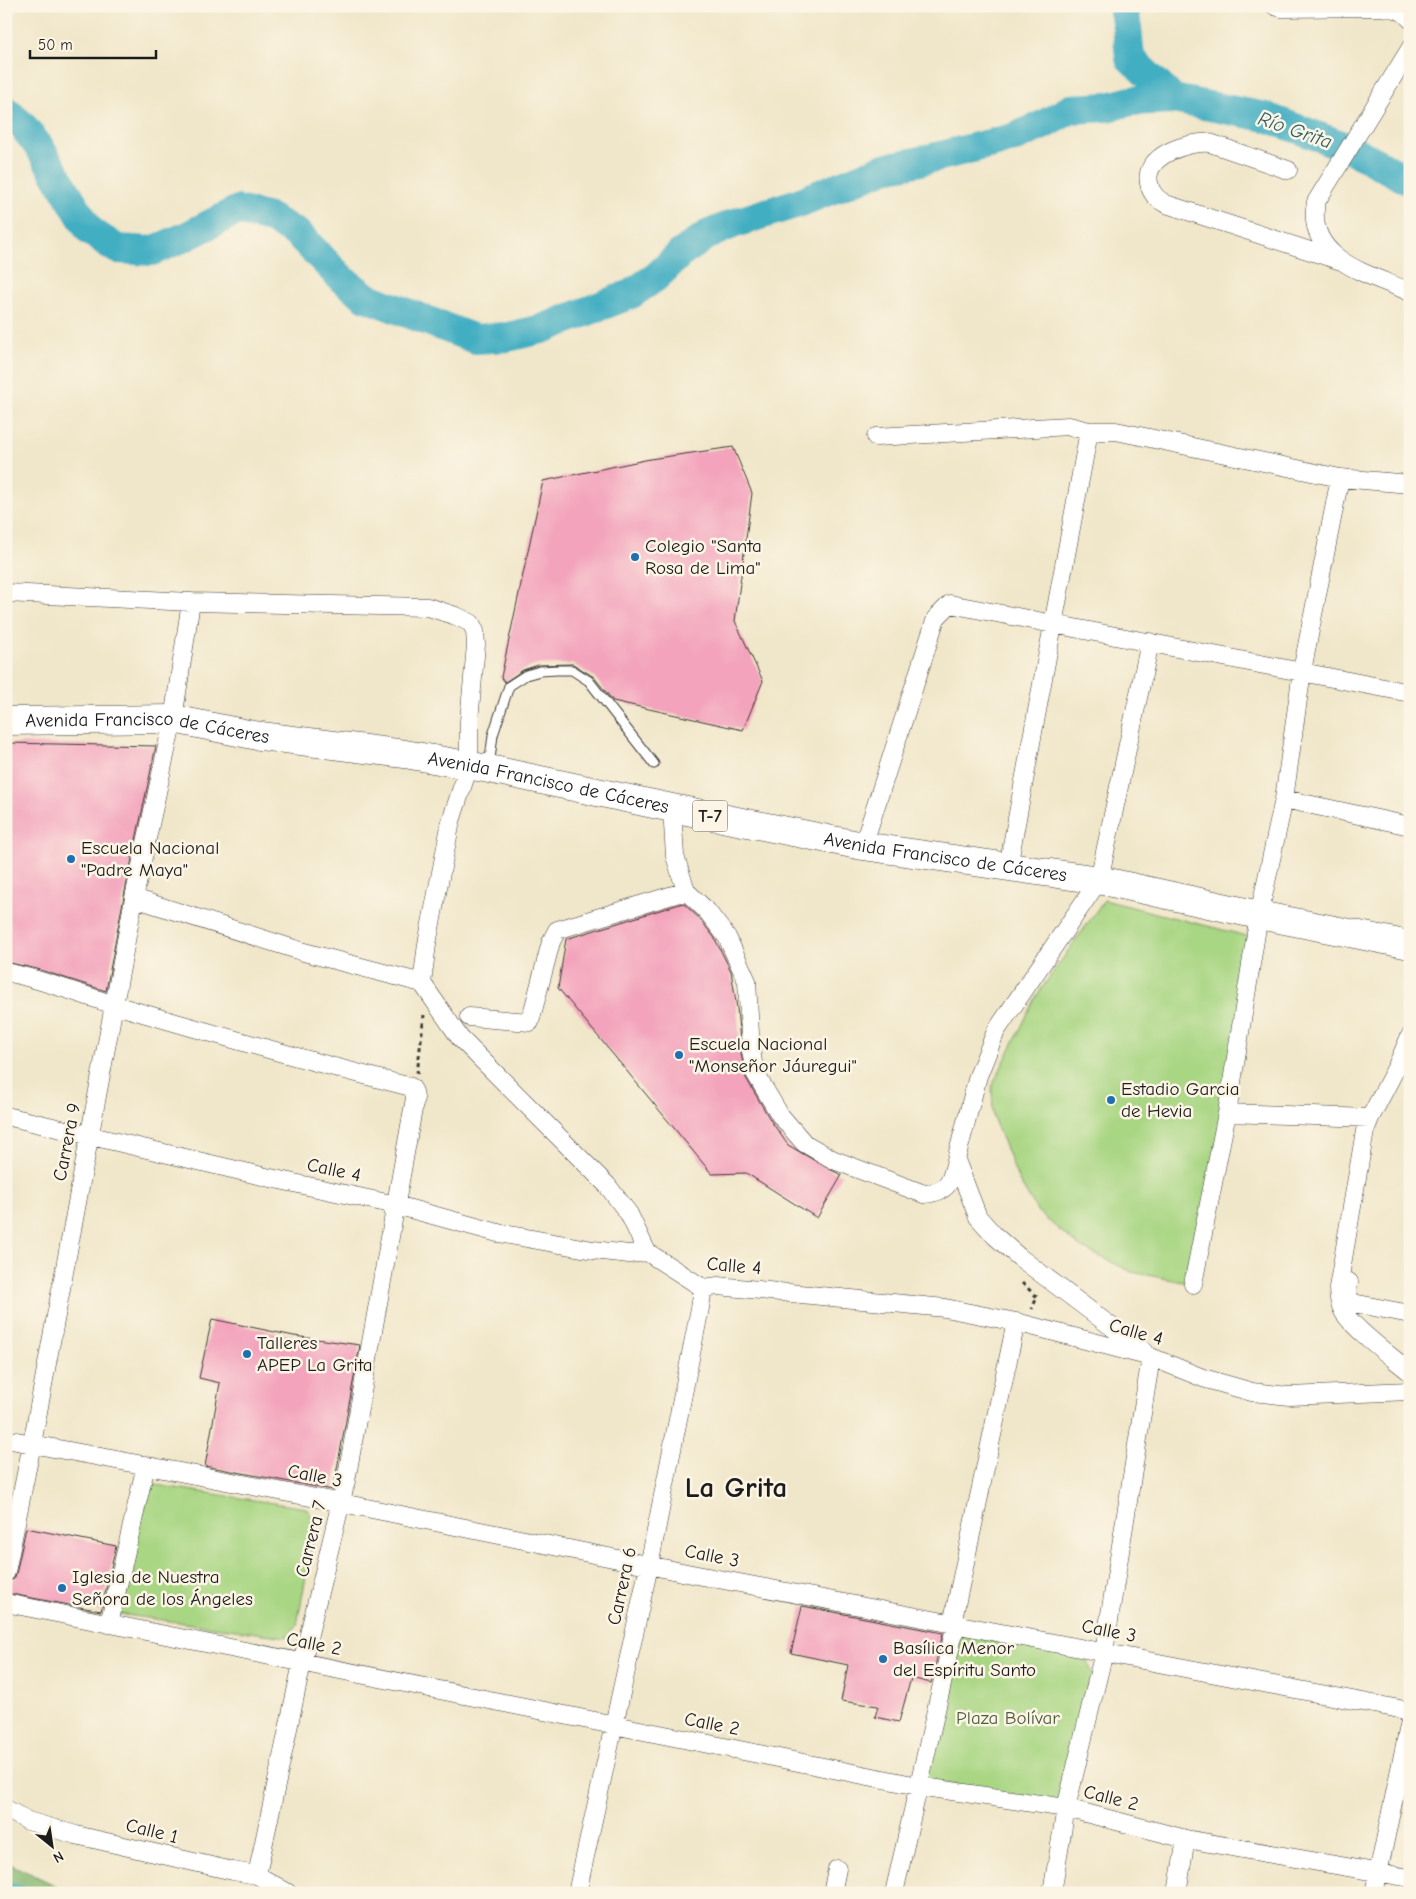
<svg xmlns="http://www.w3.org/2000/svg" width="1416" height="1899" viewBox="0 0 1416 1899" font-family="'Comic Neue',sans-serif">
<style>
.green{fill:#a9d683;stroke:#627950}
.forest{fill:#86b771;stroke:#516a46}
.lines{fill:none;stroke-linecap:round;stroke-linejoin:round}
.stream{stroke:#43aec2;stroke-width:5}
.river{stroke:#43aec2;stroke-width:30}
.building{fill:#f3a3bc}
.lane-casing{stroke:#3c3a36;stroke-width:11}
.street-casing{stroke:#3c3a36;stroke-width:19}
.primary-casing{stroke:#3c3a36;stroke-width:29}
.path{stroke:#3c3a36;stroke-width:3;stroke-dasharray:4 4;stroke-linecap:butt}
.lane{stroke:#fff;stroke-width:9}
.street{stroke:#fff;stroke-width:18}
.primary{stroke:#fff;stroke-width:28}
.poi-dot{fill:#1f6fb2;stroke:#fcf5e5;stroke-width:2}
.labels{text-anchor:middle;dominant-baseline:central;stroke-width:5;stroke-linejoin:round;paint-order:stroke}
.shield{fill:#fcf5e5;stroke:#5f5d58;stroke-width:1}
.shield-label{font-size:18px;font-weight:bold;fill:#1c1c1c}
.poi-label{font-size:19px;fill:#1c1c1c;stroke:#fcf5e5;text-anchor:start}
.street-label{font-size:19px;fill:#1c1c1c;stroke:#fcf5e5}
.park-label{font-size:19px;fill:#4d5d40;stroke:#fcf5e5}
.water-label{font-size:20px;font-style:italic;fill:#2e5e67;stroke:#fcf5e5}
.town-label{font-size:29px;font-weight:bold;fill:#1c1c1c;stroke:#fcf5e5}
</style>
<rect width="100%" height="100%" fill="#fcf5e5"/>
<filter id="ink" filterUnits="userSpaceOnUse"><feTurbulence type="fractalNoise" baseFrequency=".02" numOctaves="2"/><feDisplacementMap in="SourceGraphic" scale="10" xChannelSelector="R" yChannelSelector="G"/><feConvolveMatrix kernelMatrix="1 2 1 2 8 2 1 2 1" color-interpolation-filters="sRGB"/></filter>
<filter id="wash" filterUnits="userSpaceOnUse"><feTurbulence type="fractalNoise" baseFrequency=".0096" numOctaves="4" result="noise"/><feDisplacementMap in="SourceGraphic" scale="20" xChannelSelector="R" yChannelSelector="G"/><feGaussianBlur stdDeviation="1.12" result="paint"/><feColorMatrix in="noise" values="0 0 0 0 0 0 0 0 0 0 0 0 0 0 0 0 0 1.4 0 .05"/><feComposite in="paint" operator="in"/></filter>
<g filter="url(#wash)">
<rect width="100%" height="100%" fill="#f0e6c9"/>
<path class="green" d="M 1104,900 L 1255,938 L 1193,1284 L 1132,1272 L 1080,1247 L 1038,1212 L 1019,1181 L 993,1117 L 992,1086 L 1037,995 Z
M 142,1483 L 306,1508 L 316,1522 L 297,1625 L 286,1637 L 111,1613 Z
M 954,1632 L 1086,1658 L 1093,1675 L 1065,1796 L 1055,1802 L 920,1779 Z"/>
<path class="forest" d="M 6,1862 L 72,1893 L 6,1893 Z"/>
<g class="lines">
<path class="stream" d="M 6,1884 L 39,1893"/>
<path class="river" d="M 1123,6 L 1127,27 L 1130,58 L 1173,99
M 6,111 L 22,125 L 40,148 L 90,231 L 117,249 L 152,251 L 185,237 L 238,210 L 270,218 L 298,234 L 342,279 L 366,297 L 475,339 L 508,337 L 542,329 L 631,294 L 656,277 L 680,254 L 707,235 L 735,223 L 798,203 L 885,168 L 916,162 L 1013,138 L 1043,125 L 1071,109 L 1108,107 L 1131,101 L 1173,99 L 1266,117 L 1349,148 L 1410,181"/>
</g>
<g id="blocks">
<path class="building" d="M 733,447 L 752,493 L 735,621 L 763,681 L 743,730 L 613,701 L 594,677 L 573,664 L 538,665 L 523,670 L 505,682 L 501,677 L 543,481 L 650,459 Z
M 6,743 L 156,746 L 124,896 L 106,991 L 37,969 L 6,962 Z
M 683,903 L 699,918 L 714,937 L 731,971 L 737,1008 L 741,1053 L 746,1078 L 771,1121 L 788,1145 L 829,1169 L 842,1175 L 817,1218 L 746,1173 L 712,1174 L 558,988 L 566,939 Z
M 212,1319 L 294,1336 L 360,1345 L 333,1490 L 205,1466 L 220,1383 L 199,1378 Z
M 26,1528 L 116,1546 L 101,1611 L 6,1593 L 6,1582 L 14,1579 L 16,1574 Z
M 802,1606 L 943,1633 L 931,1683 L 911,1678 L 899,1722 L 875,1717 L 878,1706 L 841,1701 L 848,1665 L 791,1653 Z"/>
</g>
</g>
<g filter="url(#ink)">
<use href="#blocks" fill-opacity="0" stroke="#3c3a36" stroke-width="1"/>
<g class="lines">
<defs>
<path id="lane" d="M 489,767 L 493,735 L 509,686 L 526,675 L 540,671 L 557,670 L 572,670 L 589,681 L 654,764"/>
<path id="street" d="M 1275,6 L 1282,8 L 1379,7 C 1391,8 1403,8 1410,19
M 1410,49 L 1316,202 C 1305,260 1369,274 1410,292
M 1288,170 L 1210,143 C 1189,141 1143,155 1149,183 C 1151,194 1157,199 1166,204 L 1341,261
M 876,437 L 1069,426 L 1089,431 L 1116,431 L 1340,478 L 1410,484
M 6,593 L 191,602 L 428,607 L 456,616 L 471,623 L 475,631 L 476,645 L 469,721 L 469,766 L 451,821 L 427,944 L 422,983
M 1284,799 L 1410,826
M 672,808 L 675,856 L 686,891 L 707,911 L 727,937 L 747,981 L 751,1051 L 755,1073 L 780,1115 L 804,1143 L 834,1160 L 924,1194 C 949,1192 951,1182 956,1160
M 863,846 L 936,618 L 950,604 L 1410,693
M 1008,867 L 1089,431
M 134,898 L 304,952 L 422,983 L 460,1038 L 607,1185 L 629,1214 L 647,1252
M 6,972 C 44,980 79,994 115,1005 C 213,1034 312,1062 411,1087 L 414,1092 L 415,1098 L 346,1481 L 302,1663 L 257,1875
M 469,1017 L 530,1022 L 551,942 L 557,930 L 686,891
M 1410,1036 L 1396,1068 L 1370,1118 L 1365,1131 L 1338,1288 C 1338,1296 1339,1303 1343,1311 C 1352,1328 1393,1358 1410,1372
M 1227,1113 L 1370,1118
M 6,1116 L 266,1177 L 396,1205 L 498,1233 L 593,1250 L 629,1254 L 647,1252 L 703,1288 L 718,1286 L 945,1308 L 1016,1322 L 1151,1357 L 1203,1378 L 1252,1392 L 1289,1396 L 1410,1391
M 1349,1282 C 1347,1291 1346,1296 1353,1303 L 1410,1314
M 1193,1284 L 1227,1113 L 1259,915 L 1284,799 L 1302,671 L 1340,478
M 1145,1352 L 1019,1257 L 995,1236 L 978,1217 L 956,1160 L 978,1076 L 996,1031 L 1099,880 L 1150,642
M 6,1439 L 342,1503 L 692,1574 L 1410,1711
M 6,1572 L 32,1444 L 134,898 L 173,719 L 191,602
M 6,1603 L 918,1786 L 1066,1808 L 1186,1839 L 1410,1878
M 109,1624 L 146,1465
M 6,1809 L 28,1821 L 76,1835 L 233,1871 L 257,1875 L 288,1893
M 577,1893 L 649,1566 L 700,1308 L 703,1288
M 832,1893 L 837,1869
M 894,1893 L 954,1632 L 952,1624 L 1016,1322
M 1052,1893 L 1066,1808 L 1104,1652 L 1151,1357
M 1177,1893 L 1186,1839
M 1374,1893 L 1410,1721"/>
<g id="primary">
<path id="s1" d="M 6,721 L 173,719 L 253,735 L 405,754 L 489,769 L 672,808 L 863,846 L 1099,880 L 1259,915 L 1410,945"/>
</g>
</defs>
<use href="#lane" class="lane-casing"/>
<use href="#street" class="street-casing"/>
<use href="#primary" class="primary-casing"/>
<path class="path" d="M 417,1074 L 424,1015
M 1022,1283 L 1037,1297 L 1032,1309"/>
<use href="#lane" class="lane"/>
<use href="#street" class="street"/>
<use href="#primary" class="primary"/>
</g>
</g>
<g class="poi-dot">
<circle cx="635" cy="557" r="5"/>
<circle cx="71" cy="859" r="5"/>
<circle cx="679" cy="1055" r="5"/>
<circle cx="1111" cy="1100" r="5"/>
<circle cx="247" cy="1354" r="5"/>
<circle cx="62" cy="1588" r="5"/>
<circle cx="883" cy="1659" r="5"/>
</g>
<g class="labels">
<rect class="shield" x="692.5" y="800.5" width="35" height="31" rx="4"/>
<g class="shield-label">
<text x="710" y="816">T-7</text>
</g>
<g class="poi-label">
<text x="645" y="546">Colegio "Santa<tspan x="645" dy="22">Rosa de Lima"</tspan></text>
<text x="81" y="848">Escuela Nacional<tspan x="81" dy="22">"Padre Maya"</tspan></text>
<text x="689" y="1044">Escuela Nacional<tspan x="689" dy="22">"Monseñor Jáuregui"</tspan></text>
<text x="1121" y="1089">Estadio Garcia<tspan x="1121" dy="22">de Hevia</tspan></text>
<text x="257" y="1343">Talleres<tspan x="257" dy="22">APEP La Grita</tspan></text>
<text x="72" y="1577">Iglesia de Nuestra<tspan x="72" dy="22">Señora de los Ángeles</tspan></text>
<text x="893" y="1648">Basílica Menor<tspan x="893" dy="22">del Espíritu Santo</tspan></text>
</g>
<g class="street-label">
<text stroke="none"><textPath href="#s1" startOffset="142">Avenida Francisco de Cáceres</textPath></text>
<text stroke="none"><textPath href="#s1" startOffset="548">Avenida Francisco de Cáceres</textPath></text>
<text stroke="none"><textPath href="#s1" startOffset="952">Avenida Francisco de Cáceres</textPath></text>
<text transform="translate(67 1142) rotate(-79)">Carrera 9</text>
<text transform="translate(334 1170) rotate(12)">Calle 4</text>
<text transform="translate(734 1266) rotate(5)">Calle 4</text>
<text transform="translate(1136 1332) rotate(16)">Calle 4</text>
<text transform="translate(315 1476) rotate(11)">Calle 3</text>
<text transform="translate(311 1539) rotate(-76)">Carrera 7</text>
<text transform="translate(712 1556) rotate(11)">Calle 3</text>
<text transform="translate(622 1586) rotate(-78)">Carrera 6</text>
<text transform="translate(1109 1631) rotate(11)">Calle 3</text>
<text transform="translate(314 1644) rotate(11)">Calle 2</text>
<text transform="translate(712 1724) rotate(11)">Calle 2</text>
<text transform="translate(1111 1798) rotate(14)">Calle 2</text>
<text transform="translate(152 1831) rotate(14)">Calle 1</text>
</g>
<g class="park-label">
<text x="1008" y="1718">Plaza Bolívar</text>
</g>
<g class="water-label">
<text transform="translate(1295 130) rotate(19)">Río Grita</text>
</g>
<g class="town-label">
<text x="736" y="1487">La Grita</text>
</g>
</g>
<rect width="1416" height="1899" fill="none" stroke="#fcf5e5" stroke-width="25"/>
<g transform="translate(52 1846) rotate(150)" stroke="#fcf5e5" stroke-width="4" paint-order="stroke">
<path d="M0-4L9 19L0 12L-9 19Z" fill="#1c1c1c"/>
<text y="-8" font-size="14" font-weight="bold" text-anchor="middle" fill="#1c1c1c">N</text>
</g>
<path d="M30 50v8h126v-8" fill="none" stroke="#1c1c1c" stroke-width="2.5"/>
<text x="38" y="50" font-size="15" fill="#1c1c1c" stroke="#fcf5e5" stroke-width="4" paint-order="stroke">50 m</text>
</svg>
